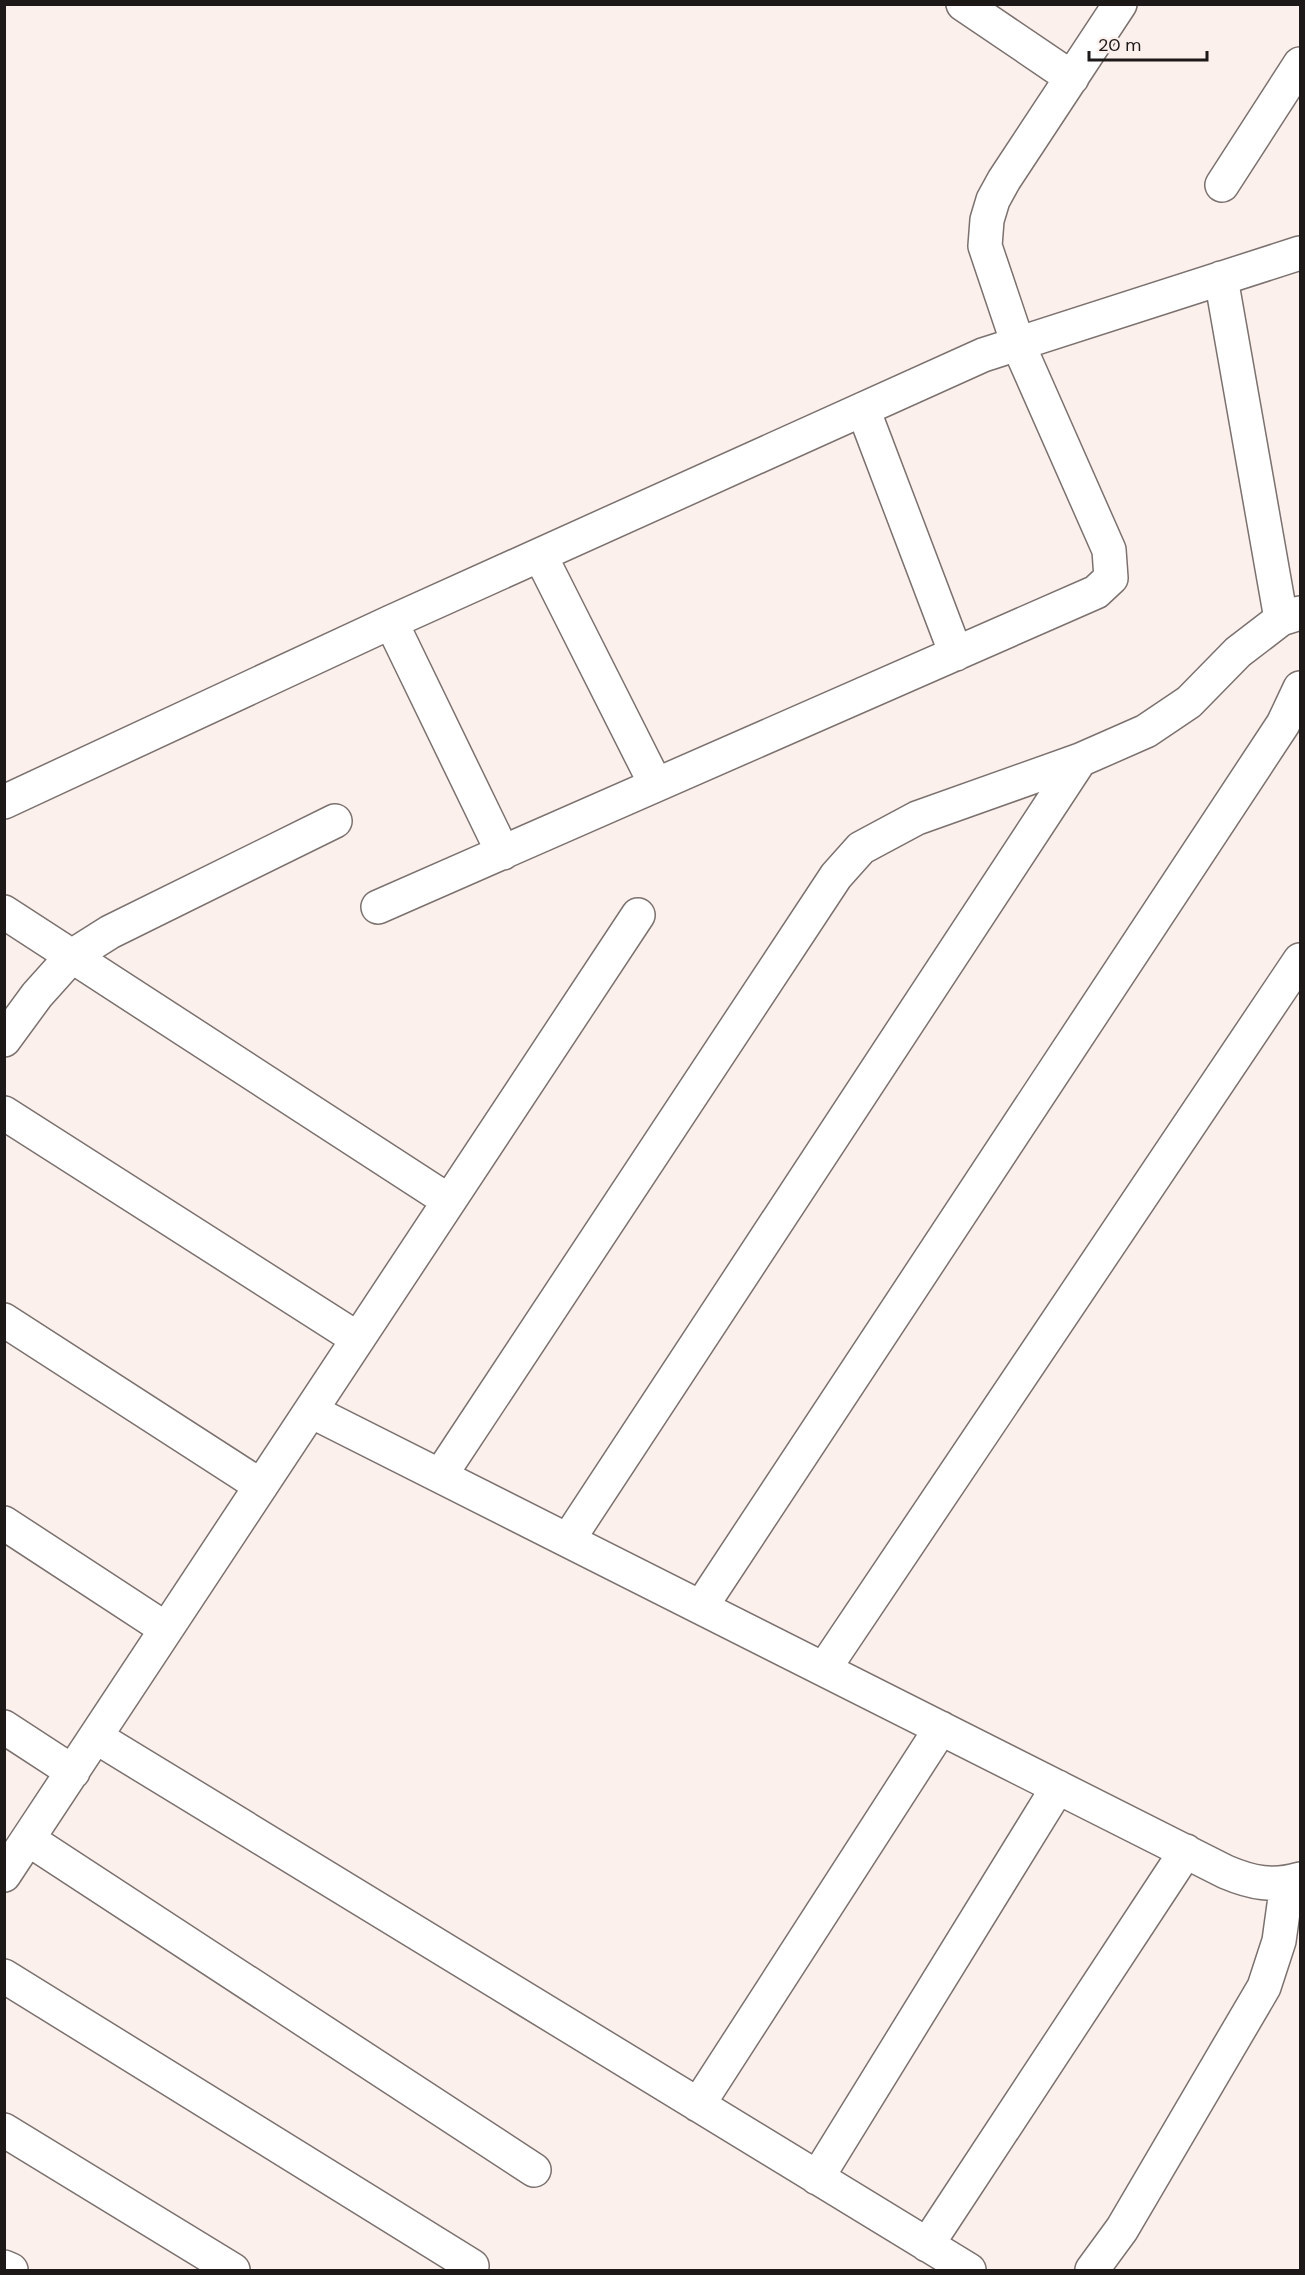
<svg xmlns="http://www.w3.org/2000/svg" width="1305" height="2275" viewBox="0 0 1305 2275" font-family="'DM Sans',sans-serif">
<style>
.lines{fill:none;stroke-linecap:round;stroke-linejoin:round}
.minor-casing{stroke:#7b716e;stroke-width:36}
.minor{stroke:#fff;stroke-width:33}
</style>
<rect width="100%" height="100%" fill="#fcf0ed"/>
<g class="lines">
<defs>
<path id="minor" d="M 963,4 L 1072,78
M 1222,185 L 1300,64
M 1221,278 L 1281,619
M 863,409 L 956,654
M 540,555 L 656,785
M 391,622 L 503,853
M 4,802 L 391,622 L 983,355 L 1300,253
M 378,907 L 1096,592 L 1111,578 L 1109,550 L 1018,344 L 985,246 L 987,220 L 993,200 L 1004,180 L 1120,4
M 4,912 L 449,1201
M 4,1040 L 37,995 L 72,956 L 110,932 L 335,821
M 4,1113 L 358,1339
M 4,1320 L 261,1486
M 311,1411 L 1226,1872 C 1252,1883 1273,1887 1300,1879
M 440,1476 L 836,876 L 861,848 L 917,818 L 1080,760 L 1146,731 L 1189,702 L 1238,652 L 1281,619 L 1300,613
M 4,1523 L 166,1629
M 568,1540 L 1080,760
M 701,1607 L 1283,724 L 1300,688
M 824,1669 L 1300,960
M 4,1727 L 73,1772
M 96,1737 L 969,2270
M 28,1839 L 534,2170
M 4,1875 L 638,915
M 4,1976 L 472,2266
M 698,2105 L 941,1728
M 4,2130 L 233,2270
M 817,2178 L 1058,1787
M 927,2245 L 1186,1851
M 4,2267 L 11,2270
M 1092,2270 L 1122,2229 L 1264,1987 L 1279,1941 L 1287,1883"/>
</defs>
<use href="#minor" class="minor-casing"/>
<use href="#minor" class="minor"/>
</g>
<rect width="1305" height="2275" fill="none" stroke="#1d1918" stroke-width="12"/>
<path d="M1089 51v9h118v-9" fill="none" stroke="#1d1918" stroke-width="3"/>
<text x="1098" y="51" font-size="18" fill="#1d1918" stroke="#fcf0ed" stroke-width="4.5" paint-order="stroke">20 m</text>
</svg>
